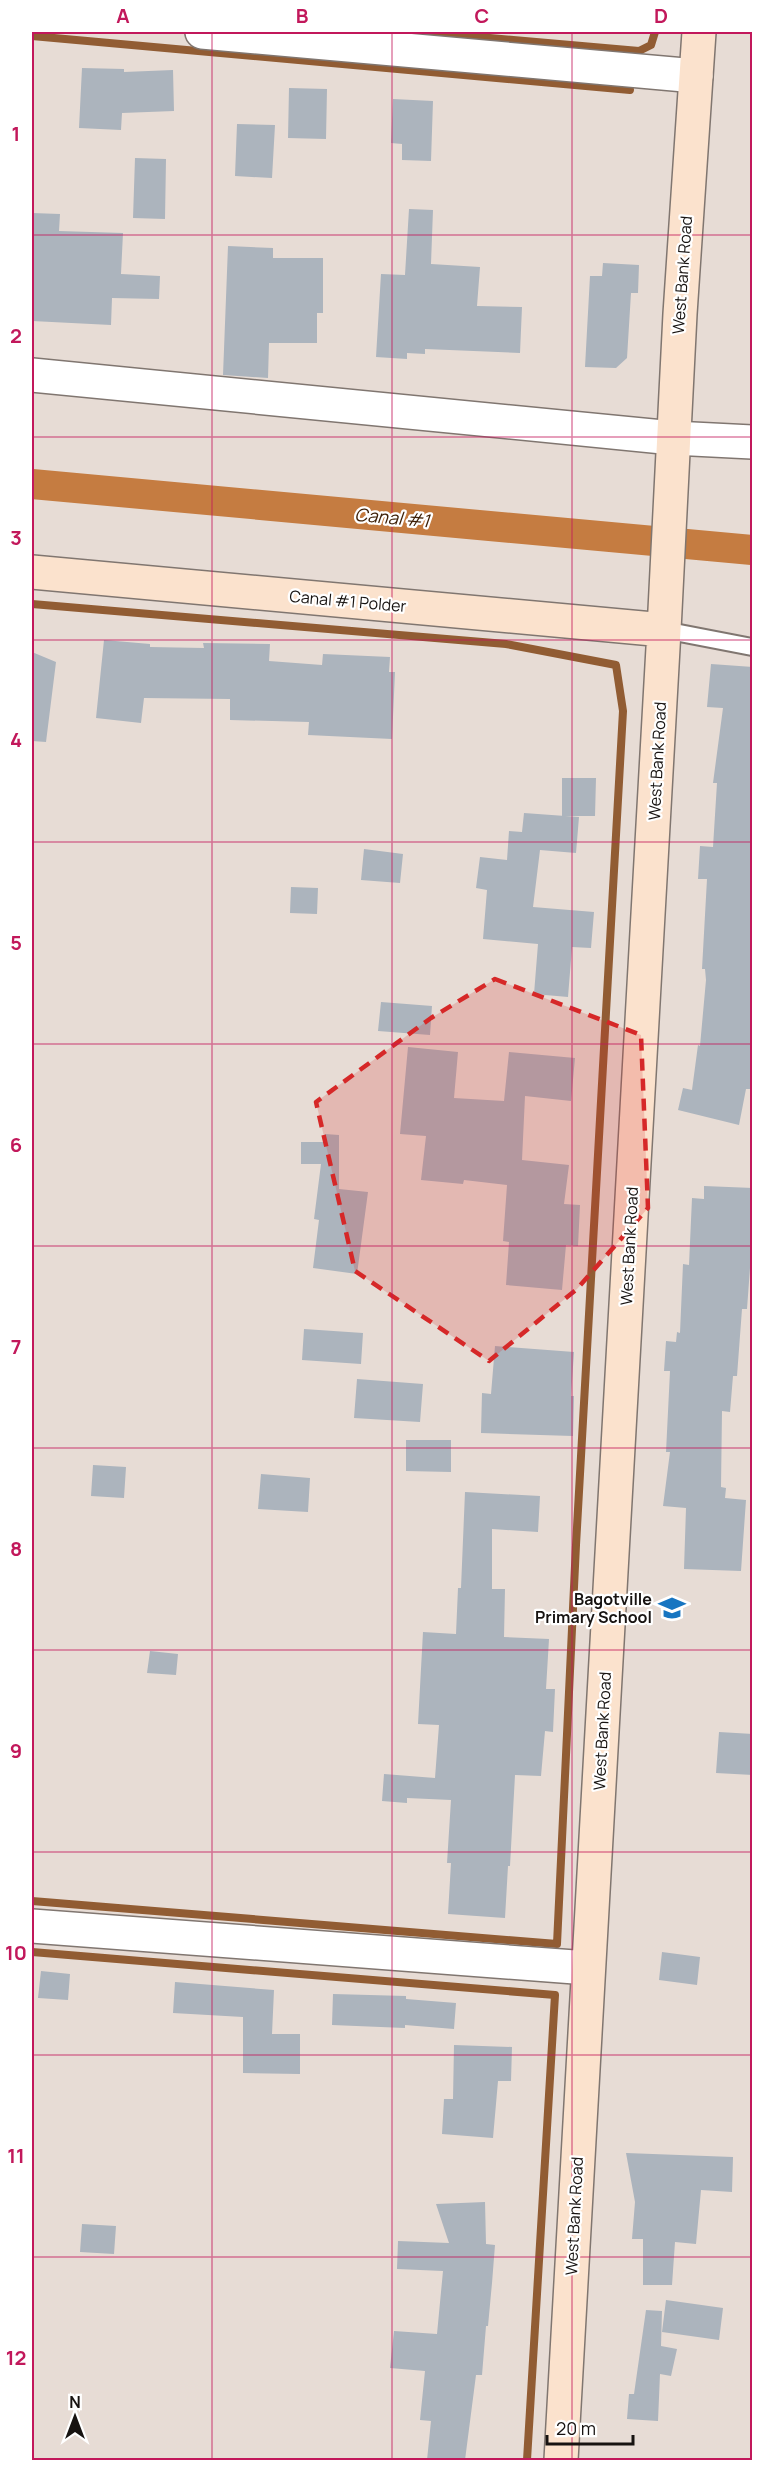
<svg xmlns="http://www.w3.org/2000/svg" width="784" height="2492" viewBox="0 0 784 2492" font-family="Manrope,sans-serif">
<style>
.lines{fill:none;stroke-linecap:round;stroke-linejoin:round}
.stream{stroke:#915c33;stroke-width:8}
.canal{stroke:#c57c41;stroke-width:30}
.building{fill:#acb4bd}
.lane-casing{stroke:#807670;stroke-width:20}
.street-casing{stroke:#807670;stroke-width:36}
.secondary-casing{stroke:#807670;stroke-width:36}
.lane{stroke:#fff;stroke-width:16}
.street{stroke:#fff;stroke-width:33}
.secondary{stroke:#fbe2cd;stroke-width:33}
.marked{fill:#d62828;fill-opacity:0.2;stroke:#d62828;stroke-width:4.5;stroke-dasharray:12 8;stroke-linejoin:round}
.grid{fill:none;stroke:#c2185b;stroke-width:1.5;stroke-opacity:0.55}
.labels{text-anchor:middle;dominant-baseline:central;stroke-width:4.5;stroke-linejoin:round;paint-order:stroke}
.street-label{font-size:16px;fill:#171311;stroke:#fff}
.poi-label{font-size:16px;font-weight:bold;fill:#171311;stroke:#fff;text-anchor:end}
.water-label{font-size:18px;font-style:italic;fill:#3e2007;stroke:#fff}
.neatline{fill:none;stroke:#c2185b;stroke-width:2}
.grid-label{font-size:20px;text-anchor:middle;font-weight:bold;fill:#c2185b}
</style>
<rect width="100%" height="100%" fill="#e7dcd5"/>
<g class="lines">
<path class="stream" d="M 422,32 L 639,51 L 651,45 L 655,32
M 32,36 L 630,90
M 32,604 L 506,644 L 616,665 L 623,711 L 576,1545 L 557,1944 L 32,1901
M 32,1952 L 555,1995 L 527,2460"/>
<path class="canal" d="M 32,484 L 752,550"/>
</g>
<path class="building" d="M 82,68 L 124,69 L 124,72 L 173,70 L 174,111 L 122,113 L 121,130 L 79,128 Z
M 289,88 L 327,89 L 326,139 L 288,138 Z
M 393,99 L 433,101 L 431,161 L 402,160 L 402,144 L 391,143 Z
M 237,124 L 275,125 L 272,178 L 235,176 Z
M 135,158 L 166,159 L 165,219 L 133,218 Z
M 409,209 L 433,210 L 431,264 L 480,267 L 477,306 L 522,307 L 520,353 L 425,349 L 425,354 L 407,353 L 407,359 L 376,357 L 381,274 L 405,275 Z
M 32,213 L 60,214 L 59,231 L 123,233 L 121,274 L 160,276 L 159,299 L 112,298 L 111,325 L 32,321 Z
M 228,246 L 273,248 L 273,258 L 323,258 L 323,313 L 317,313 L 317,343 L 269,343 L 268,378 L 223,375 Z
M 603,263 L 639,265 L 638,293 L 631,293 L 627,358 L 616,368 L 585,367 L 590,276 L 602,276 Z
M 104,640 L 150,644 L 150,647 L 204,648 L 203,643 L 270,644 L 269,661 L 322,665 L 323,654 L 390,657 L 389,672 L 395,672 L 392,739 L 308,735 L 309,722 L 230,720 L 230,699 L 144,698 L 141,723 L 96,718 Z
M 32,652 L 56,662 L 46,742 L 32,741 Z
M 711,664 L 753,667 L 753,1089 L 746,1089 L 739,1125 L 678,1110 L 683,1088 L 692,1090 L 698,1045 L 700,1046 L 706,980 L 705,969 L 702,969 L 707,879 L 698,879 L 700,846 L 713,847 L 717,783 L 713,783 L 723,708 L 707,707 Z
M 562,778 L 596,778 L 595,816 L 562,816 Z
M 524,813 L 579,817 L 576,853 L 540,850 L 533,907 L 594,912 L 591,948 L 572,947 L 568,997 L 534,994 L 538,944 L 483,939 L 487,890 L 476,888 L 480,857 L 507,860 L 509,831 L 522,832 Z
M 364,849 L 403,854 L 400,883 L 361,880 Z
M 291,887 L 318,888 L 317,914 L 290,913 Z
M 381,1002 L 432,1006 L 430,1035 L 378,1031 Z
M 408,1047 L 458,1052 L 454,1098 L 504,1101 L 509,1052 L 575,1058 L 571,1101 L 525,1096 L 522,1160 L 569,1165 L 564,1204 L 580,1205 L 578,1246 L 566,1245 L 562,1290 L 506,1285 L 509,1242 L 503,1241 L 507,1185 L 464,1180 L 463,1184 L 421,1180 L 426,1136 L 400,1134 Z
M 325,1134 L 339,1135 L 339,1189 L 368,1192 L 357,1274 L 313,1268 L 319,1220 L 314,1219 L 321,1164 L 301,1164 L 301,1142 L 324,1142 Z
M 704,1186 L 753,1188 L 753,1227 L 747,1309 L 742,1309 L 737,1376 L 733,1376 L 730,1412 L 722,1411 L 721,1487 L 726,1488 L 725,1498 L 746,1500 L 741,1571 L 684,1569 L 686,1508 L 663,1506 L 670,1452 L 666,1452 L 670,1371 L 664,1371 L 666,1341 L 676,1342 L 677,1332 L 680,1333 L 683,1264 L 689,1265 L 692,1198 L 704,1199 Z
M 304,1329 L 363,1333 L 361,1364 L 302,1360 Z
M 495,1346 L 574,1352 L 571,1396 L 574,1396 L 573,1436 L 481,1433 L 482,1393 L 491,1394 Z
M 357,1379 L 423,1384 L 420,1422 L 354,1418 Z
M 406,1440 L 451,1440 L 451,1472 L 406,1471 Z
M 93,1465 L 126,1467 L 124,1498 L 91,1496 Z
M 261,1474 L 310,1478 L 308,1512 L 258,1509 Z
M 465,1492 L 540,1496 L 538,1532 L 492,1529 L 492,1589 L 505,1589 L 504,1637 L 549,1639 L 546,1689 L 555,1689 L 553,1732 L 545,1731 L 541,1776 L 515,1775 L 510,1866 L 508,1866 L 505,1918 L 448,1914 L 451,1863 L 447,1863 L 451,1800 L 407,1798 L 407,1803 L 382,1801 L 384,1774 L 435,1778 L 439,1725 L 418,1724 L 423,1632 L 456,1634 L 458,1588 L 461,1588 Z
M 150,1651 L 178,1654 L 176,1675 L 147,1673 Z
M 719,1732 L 753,1734 L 753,1775 L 716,1773 Z
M 662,1952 L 700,1957 L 697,1985 L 659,1980 Z
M 41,1971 L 70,1974 L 68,2000 L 38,1998 Z
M 175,1982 L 274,1990 L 272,2034 L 300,2034 L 300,2074 L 243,2073 L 243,2017 L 173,2013 Z
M 333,1994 L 406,1996 L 406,1999 L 456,2003 L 454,2029 L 405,2025 L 405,2028 L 332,2025 Z
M 454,2045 L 512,2047 L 511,2081 L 498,2081 L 493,2138 L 442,2134 L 444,2099 L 453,2099 Z
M 626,2153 L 733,2157 L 732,2192 L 701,2190 L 696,2244 L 675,2242 L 672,2285 L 643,2285 L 643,2239 L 632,2239 L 635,2202 Z
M 485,2202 L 486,2244 L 495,2245 L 492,2283 L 488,2326 L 486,2326 L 482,2375 L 476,2375 L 465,2460 L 427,2460 L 431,2421 L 420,2420 L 425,2371 L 390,2368 L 394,2331 L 437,2334 L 443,2271 L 397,2269 L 398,2241 L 449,2243 L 436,2204 Z
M 82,2224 L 116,2226 L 114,2254 L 80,2252 Z
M 666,2300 L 723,2308 L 719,2340 L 662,2332 Z
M 646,2310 L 662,2311 L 661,2346 L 677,2349 L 671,2376 L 660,2374 L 658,2421 L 627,2419 L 629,2394 L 634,2394 Z"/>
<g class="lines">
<defs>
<path id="lane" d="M 664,630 L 752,647"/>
<path id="street" d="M 202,32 L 696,76
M 32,375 L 673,438 L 752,442
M 32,1926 L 588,1968"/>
<path id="secondary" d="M 32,572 L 664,630
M 561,2460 L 664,630 L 680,314 L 699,32"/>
</defs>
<use href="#lane" class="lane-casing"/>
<use href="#street" class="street-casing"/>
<use href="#secondary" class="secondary-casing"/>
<use href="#lane" class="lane"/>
<use href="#street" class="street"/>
<use href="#secondary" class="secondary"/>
</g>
<path class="marked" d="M 495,979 L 641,1035 L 648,1208 L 577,1289 L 489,1361 L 355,1271 L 316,1102 L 431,1018 Z"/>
<path class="grid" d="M 212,32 L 212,2460M 392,32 L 392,2460M 572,32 L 572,2460M 32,235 L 752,235M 32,437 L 752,437M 32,640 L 752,640M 32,842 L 752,842M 32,1044 L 752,1044M 32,1246 L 752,1246M 32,1448 L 752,1448M 32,1650 L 752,1650M 32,1852 L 752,1852M 32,2055 L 752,2055M 32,2257 L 752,2257"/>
<defs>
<symbol id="school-bare" viewBox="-9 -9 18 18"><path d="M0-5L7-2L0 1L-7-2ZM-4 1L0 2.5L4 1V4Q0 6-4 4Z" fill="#1775c1" stroke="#fff" stroke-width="2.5" paint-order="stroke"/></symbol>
</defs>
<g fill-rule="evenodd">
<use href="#school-bare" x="653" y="1589" width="38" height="38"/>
</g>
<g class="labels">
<g class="street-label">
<text transform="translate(682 275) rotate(-86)">West Bank Road</text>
<text transform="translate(348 601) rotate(5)">Canal #1 Polder</text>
<text transform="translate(657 761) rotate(-87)">West Bank Road</text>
<text transform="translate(629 1246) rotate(-87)">West Bank Road</text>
<text transform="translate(602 1731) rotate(-87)">West Bank Road</text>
<text transform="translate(574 2216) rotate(-87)">West Bank Road</text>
</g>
<g class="poi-label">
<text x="652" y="1599">Bagotville<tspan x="652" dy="18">Primary School</tspan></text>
</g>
<g class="water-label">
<text transform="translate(392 517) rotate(5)">Canal #1</text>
</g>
</g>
<rect width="784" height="2492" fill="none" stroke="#ffffff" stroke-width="66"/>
<g transform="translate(75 2417)" stroke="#ffffff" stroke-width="4.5" paint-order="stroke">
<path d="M0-4.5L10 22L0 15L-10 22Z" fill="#171311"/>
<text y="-9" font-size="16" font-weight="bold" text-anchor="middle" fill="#171311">N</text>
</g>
<path d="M547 2435v9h86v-9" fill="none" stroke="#171311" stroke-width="3"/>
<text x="556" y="2435" font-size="18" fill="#171311" stroke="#ffffff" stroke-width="4.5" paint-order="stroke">20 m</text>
<rect x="33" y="33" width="718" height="2426" class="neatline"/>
<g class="grid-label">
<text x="123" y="23">A</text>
<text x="302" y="23">B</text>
<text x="482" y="23">C</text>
<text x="661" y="23">D</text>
<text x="16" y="141">1</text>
<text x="16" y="343">2</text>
<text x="16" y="545">3</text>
<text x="16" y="747">4</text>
<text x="16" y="950">5</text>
<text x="16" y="1152">6</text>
<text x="16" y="1354">7</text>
<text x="16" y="1556">8</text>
<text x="16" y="1758">9</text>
<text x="16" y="1960">10</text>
<text x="16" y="2163">11</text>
<text x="16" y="2365">12</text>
</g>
</svg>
